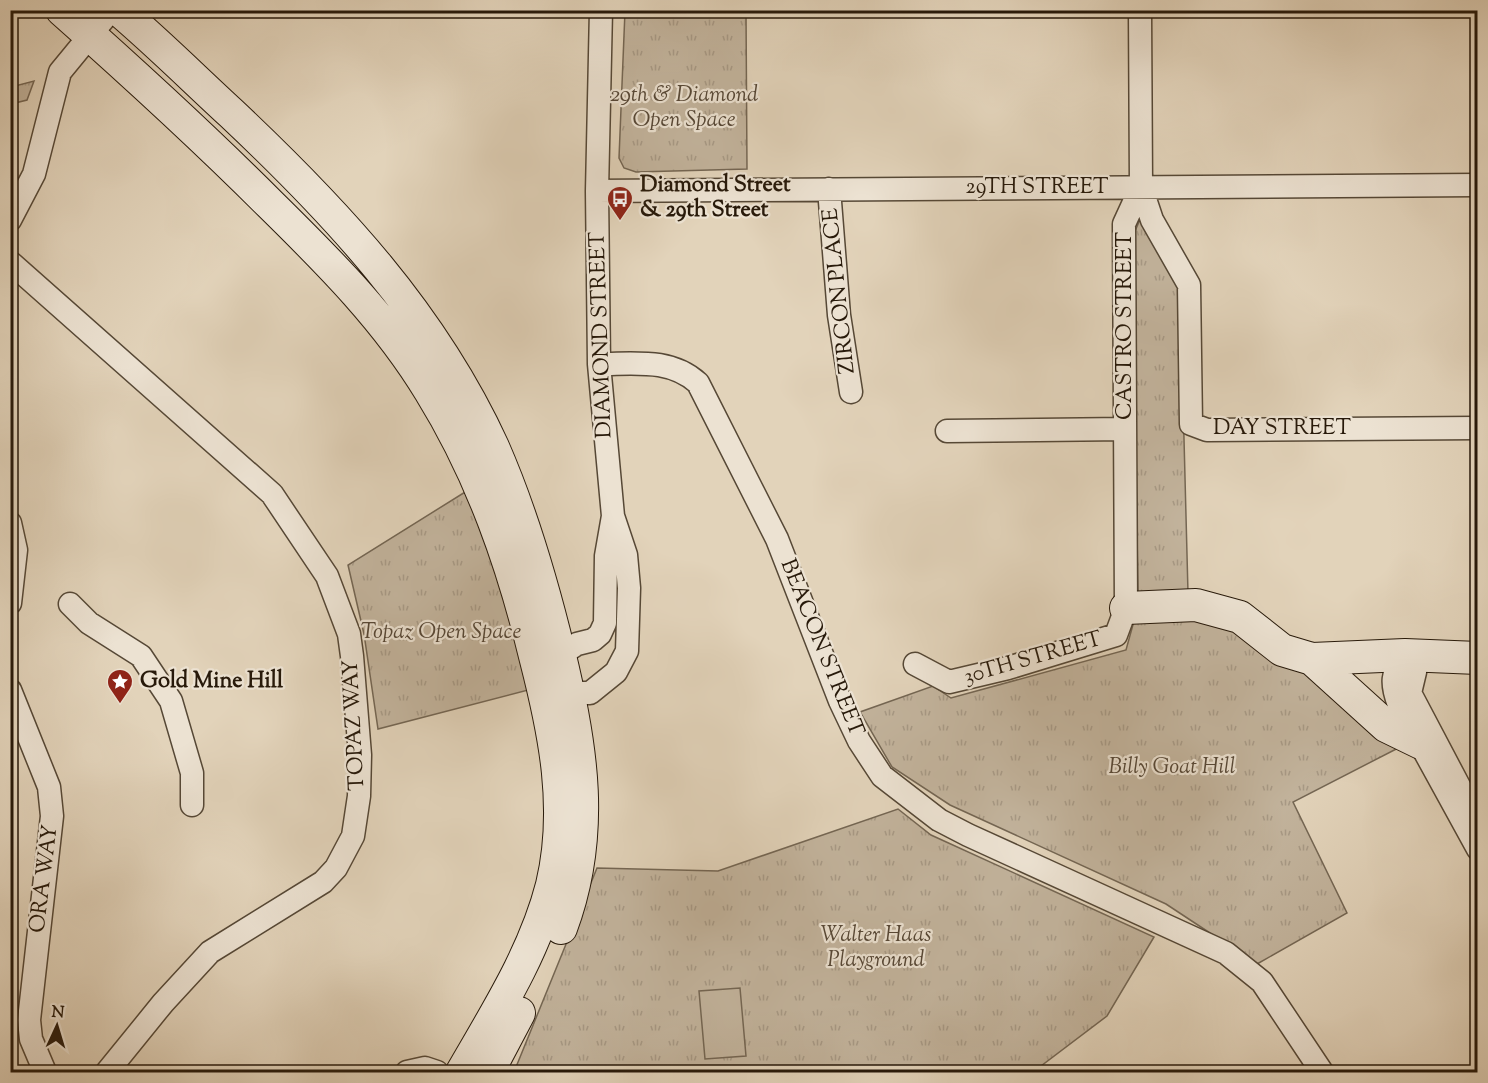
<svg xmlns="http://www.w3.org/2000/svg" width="1488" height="1083" viewBox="0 0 1488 1083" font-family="'Sorts Mill Goudy',serif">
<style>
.park{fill:url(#park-tufts);stroke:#746653;stroke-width:1.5}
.garden{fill:#c2b39c;stroke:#746653;stroke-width:1.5}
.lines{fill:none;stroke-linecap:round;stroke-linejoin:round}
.street-casing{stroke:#564836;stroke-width:25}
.secondary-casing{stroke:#27190a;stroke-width:34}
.street{stroke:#ece2d2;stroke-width:22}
.secondary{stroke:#ece2d2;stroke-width:32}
.labels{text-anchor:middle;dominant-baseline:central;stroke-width:4.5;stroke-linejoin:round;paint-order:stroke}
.park-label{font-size:22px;font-style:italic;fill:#564736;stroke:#ece2d2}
.poi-label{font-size:22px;font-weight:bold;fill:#27190a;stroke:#ece2d2;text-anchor:start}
.street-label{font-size:22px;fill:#27190a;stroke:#ece2d2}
</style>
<defs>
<pattern id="park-tufts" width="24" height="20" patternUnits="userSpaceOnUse" patternTransform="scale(1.5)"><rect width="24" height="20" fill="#c2b39c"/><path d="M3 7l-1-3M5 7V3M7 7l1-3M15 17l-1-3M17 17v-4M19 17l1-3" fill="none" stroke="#a79985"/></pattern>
</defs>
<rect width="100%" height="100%" fill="#e2d3ba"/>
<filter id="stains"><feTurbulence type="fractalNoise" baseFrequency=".00333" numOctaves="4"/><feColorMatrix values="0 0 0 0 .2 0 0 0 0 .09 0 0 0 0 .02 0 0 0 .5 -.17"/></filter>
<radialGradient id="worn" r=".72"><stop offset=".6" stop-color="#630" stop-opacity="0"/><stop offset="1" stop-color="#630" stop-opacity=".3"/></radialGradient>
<path class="park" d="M 625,11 L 746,11 L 747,169 L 636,172 L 624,168 L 619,158 Z
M 34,81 L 27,100 L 11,104 L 11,87 Z
M 1142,215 L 1180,284 L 1188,593 L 1138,593 L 1132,238 Z
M 470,489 L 532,689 L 378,729 L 364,634 L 348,565 Z
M 1192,615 L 1312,659 L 1406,744 L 1293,802 L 1347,913 L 1257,964 L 1166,904 L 950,805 L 892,767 L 860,712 L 933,686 L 951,698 L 1126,650 L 1134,621 Z
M 898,809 L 931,835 L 1154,937 L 1107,1016 L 1033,1072 L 514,1072 L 597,868 L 718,871 Z"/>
<path class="garden" d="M 740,988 L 746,1056 L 705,1059 L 699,991 Z"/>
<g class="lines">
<defs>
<path id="street" d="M 1141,187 L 1152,220 L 1189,285 L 1191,424 L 1207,430 L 1478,428
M 829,189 L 839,315 L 851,392
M 597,191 L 1478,185
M 10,220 L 34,174 L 60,72 L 111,10
M 10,262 L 272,494 L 327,576 L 349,634 L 352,656 L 360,755 L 359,796 L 353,836 L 336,868 L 323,882 L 210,952 L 163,1003 L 107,1072
M 599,364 C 635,364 670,358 698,383 L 777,539 L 840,701 L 859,741 L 882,776 L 939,820 L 968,835 L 1226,953 L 1262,982 L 1322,1072
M 947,431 L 1125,429
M 10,523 L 16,550 L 10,603
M 70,604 L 89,623 L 141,656 L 171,701 L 192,773 L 192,805
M 915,664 L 949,682 L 1008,668 L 1116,635 L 1126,608 L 1124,224 L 1141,187 L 1140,10
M 552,665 L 560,655 L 577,644 L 593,640 L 600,634 L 605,623 L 606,556 L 613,516
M 558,687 L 569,693 L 590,693 L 616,672 L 627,651 L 629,588 L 626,555 L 613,516 L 599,364 L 597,191 L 601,10
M 10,690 L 49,787 L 52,816 L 29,1020 L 31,1039 L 45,1072
M 1478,822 L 1410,693 L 1415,672 L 1405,655 C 1391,673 1391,684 1399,705 L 1478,849
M 407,1072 L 425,1068 L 437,1072"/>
<path id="secondary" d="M 62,10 C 133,73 203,137 270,204 C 329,262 387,320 430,391 C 482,475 513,565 536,660 C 555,734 570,809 552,885 C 535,952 496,1013 462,1072
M 119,10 C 158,43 194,79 231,113 C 335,211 432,314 493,447 C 522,513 542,582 559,652 C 582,746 596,835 561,928
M 1126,608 L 1196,605 L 1240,617 L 1282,650 L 1312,659 L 1405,655 L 1478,658
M 1312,659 L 1386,726 L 1421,743
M 488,1072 L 519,1013"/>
</defs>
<use href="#street" class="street-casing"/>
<use href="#secondary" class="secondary-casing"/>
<use href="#street" class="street"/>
<use href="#secondary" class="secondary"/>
</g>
<defs>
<symbol id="bus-pin" viewBox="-11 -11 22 30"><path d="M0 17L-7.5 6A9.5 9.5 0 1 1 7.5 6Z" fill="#8f2418" stroke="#ece2d2"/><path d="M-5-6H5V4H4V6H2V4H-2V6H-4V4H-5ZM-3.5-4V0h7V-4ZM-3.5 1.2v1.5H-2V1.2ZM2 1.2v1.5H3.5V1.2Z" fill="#fff"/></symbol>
<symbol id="sight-pin" viewBox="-11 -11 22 30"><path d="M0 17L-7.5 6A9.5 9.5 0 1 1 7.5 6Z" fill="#8f2418" stroke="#ece2d2"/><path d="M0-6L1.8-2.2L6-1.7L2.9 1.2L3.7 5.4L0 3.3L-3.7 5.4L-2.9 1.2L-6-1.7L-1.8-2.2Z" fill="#fff"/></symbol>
</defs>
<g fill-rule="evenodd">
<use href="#bus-pin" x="605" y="184" width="30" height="40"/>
<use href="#sight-pin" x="105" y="667" width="30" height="40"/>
</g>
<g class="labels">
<g class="park-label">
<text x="684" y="96">29th &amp; Diamond<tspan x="684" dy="25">Open Space</tspan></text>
<text x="441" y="633">Topaz Open Space</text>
<text x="1172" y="768">Billy Goat Hill</text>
<text x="876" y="936">Walter Haas<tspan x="876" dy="25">Playground</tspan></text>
</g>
<g class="poi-label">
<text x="640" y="186">Diamond Street<tspan x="640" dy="25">&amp; 29th Street</tspan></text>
<text x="140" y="682">Gold Mine Hill</text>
</g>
<g class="street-label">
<text x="1037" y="188">29TH STREET</text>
<text transform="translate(840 291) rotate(-96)">ZIRCON PLACE</text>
<text transform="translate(1126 326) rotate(-90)">CASTRO STREET</text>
<text transform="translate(602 335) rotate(-92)">DIAMOND STREET</text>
<text x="1282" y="429">DAY STREET</text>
<text transform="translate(821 648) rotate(68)">BEACON STREET</text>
<text transform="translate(1033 659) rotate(-16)">30TH STREET</text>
<text transform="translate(355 725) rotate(-93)">TOPAZ WAY</text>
<text transform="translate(45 879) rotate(-83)">ORA WAY</text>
</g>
</g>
<rect width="1488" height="1083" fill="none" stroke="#e2d3ba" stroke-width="36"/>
<rect x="12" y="12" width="1464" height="1059" fill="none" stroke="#27190a" stroke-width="3"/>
<rect x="18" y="18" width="1452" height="1047" fill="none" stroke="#27190a" stroke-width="1.5"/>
<g transform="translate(57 1026) rotate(4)" stroke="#ece2d2" stroke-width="4.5" paint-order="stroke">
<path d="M0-4.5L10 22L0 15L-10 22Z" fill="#27190a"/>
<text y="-9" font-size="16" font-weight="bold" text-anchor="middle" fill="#27190a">N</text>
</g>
<rect width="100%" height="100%" filter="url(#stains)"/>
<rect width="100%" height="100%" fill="url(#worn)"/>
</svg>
